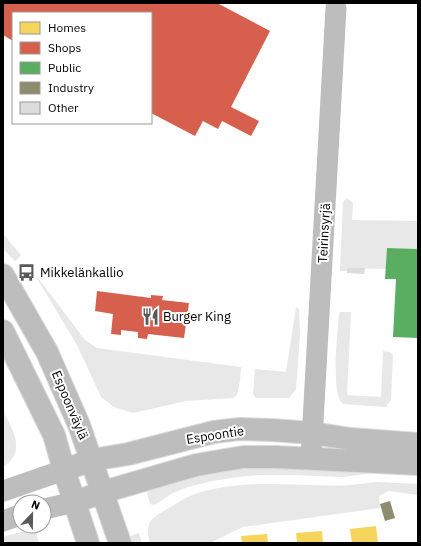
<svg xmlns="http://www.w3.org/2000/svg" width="421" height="546" viewBox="0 0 421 546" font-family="'IBM Plex Sans',sans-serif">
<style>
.green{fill:#e8e8e8}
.homes{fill:#f6d55c}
.shops{fill:#d6604d}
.public{fill:#5aae61}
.industry{fill:#8c8c6e}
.building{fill:#dcdcdc}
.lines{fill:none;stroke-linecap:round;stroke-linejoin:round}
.major-casing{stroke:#dbdbdb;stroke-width:24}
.minor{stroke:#bdbdbd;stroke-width:21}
.major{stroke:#bdbdbd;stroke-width:22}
.labels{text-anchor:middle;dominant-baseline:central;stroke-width:4;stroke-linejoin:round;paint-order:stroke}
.street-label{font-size:13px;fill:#000;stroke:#fff}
.poi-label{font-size:13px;fill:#000;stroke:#fff;text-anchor:start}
</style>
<rect width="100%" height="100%" fill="#fff"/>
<path class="green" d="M 347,198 L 353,203 L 352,220 L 418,221 L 418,249 L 387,248 L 386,269 L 347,268 L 347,271 L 340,271 L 343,202 Z
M 3,234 L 21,255 L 15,261 L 3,249 Z
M 32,270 L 85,340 L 97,348 L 241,367 L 240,381 L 237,395 L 233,398 L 186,401 L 133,413 L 114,407 L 101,397 L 77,345 Z
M 296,307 L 299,309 L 300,334 L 296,389 L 289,398 L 256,398 L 253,394 L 255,369 L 286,372 Z
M 340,312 L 351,312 L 347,395 L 381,397 L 383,351 L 389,352 L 393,355 L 391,400 L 386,407 L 343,404 C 330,394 338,331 339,314 Z
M 3,411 C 13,430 27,452 3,467 Z
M 266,466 L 379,472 L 343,477 L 292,475 L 260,475 L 239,477 L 212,481 L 188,487 L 173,493 L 154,505 L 150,504 L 148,497 L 147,491 L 196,476 L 231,469 Z
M 376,482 L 418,484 L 418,495 L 389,491 L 379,496 L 380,508 L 243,527 L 210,543 L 150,543 C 144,522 151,518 169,508 C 176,504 183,499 190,496 C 242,476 298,488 351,485 C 359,484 368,483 376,482 Z
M 35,528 L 39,543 L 3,543 L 3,537 Z
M 139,533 L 142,543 L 132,543 L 130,536 Z"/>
<path class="homes" d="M 376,526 L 378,543 L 352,543 L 350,529 Z
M 322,531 L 323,543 L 297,543 L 296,533 Z
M 267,534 L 268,543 L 242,543 L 241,536 Z"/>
<path class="shops" d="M 3,3 L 217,3 L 270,31 L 231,107 L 259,121 L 251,136 L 222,121 L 218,129 L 203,121 L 195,136 L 151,113 L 151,13 L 13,13 L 13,41 L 3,35 Z
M 97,291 L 151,298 L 151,295 L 163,296 L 162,300 L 189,303 L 184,338 L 148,334 L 147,339 L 138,338 L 138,332 L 121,330 L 121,335 L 111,334 L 113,314 L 95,311 Z"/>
<path class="public" d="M 387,248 L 418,249 L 418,338 L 393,337 L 396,279 L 385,279 Z"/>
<path class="industry" d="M 390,501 L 395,518 L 385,521 L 380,504 Z"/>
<path class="building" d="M 347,268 L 365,268 L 364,274 L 347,273 Z"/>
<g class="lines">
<defs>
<path id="major" d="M 3,275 L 47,352 L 79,425 L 120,543
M 3,331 L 54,435 L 64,470 L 88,543
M 64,470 L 92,460 L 128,454 L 214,432 L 239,429 L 272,430 L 312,433 L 351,439 L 418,444
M 75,502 L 103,492 L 196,465 L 243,457 L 276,457 L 418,464"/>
</defs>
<use href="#major" class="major-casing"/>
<path class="minor" d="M 311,458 L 336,8
M 3,491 L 64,470
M 44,509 L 75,502
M 3,521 L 20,515"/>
<use href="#major" class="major"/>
</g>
<defs>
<symbol id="bus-bare" viewBox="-9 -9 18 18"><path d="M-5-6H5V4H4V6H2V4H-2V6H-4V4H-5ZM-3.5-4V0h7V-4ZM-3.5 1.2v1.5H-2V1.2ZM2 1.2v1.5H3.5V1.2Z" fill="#595959" stroke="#fff" stroke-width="2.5" paint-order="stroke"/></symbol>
<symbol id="restaurant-bare" viewBox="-9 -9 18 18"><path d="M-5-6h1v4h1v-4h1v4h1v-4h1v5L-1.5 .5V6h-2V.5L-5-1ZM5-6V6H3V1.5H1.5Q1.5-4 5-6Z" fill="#595959" stroke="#fff" stroke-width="2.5" paint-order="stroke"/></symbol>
</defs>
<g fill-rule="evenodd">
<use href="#bus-bare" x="14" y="260" width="25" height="25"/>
<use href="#restaurant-bare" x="138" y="304" width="25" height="25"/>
</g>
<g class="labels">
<g class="street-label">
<text transform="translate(324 233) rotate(-87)">Teirinsyrjä</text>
<text transform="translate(70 405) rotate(67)">Espoonväylä</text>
<text transform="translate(215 435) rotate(-9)">Espoontie</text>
</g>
<g class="poi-label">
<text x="40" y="272">Mikkelänkallio</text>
<text x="163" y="316">Burger King</text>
</g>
</g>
<rect width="421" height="546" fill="none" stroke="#000000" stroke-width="8"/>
<rect x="12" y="12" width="140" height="112" fill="#ffffff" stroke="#999999"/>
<rect x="20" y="22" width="20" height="12" fill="#f6d55c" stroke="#999999"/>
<text x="48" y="32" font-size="12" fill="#000000">Homes</text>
<rect x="20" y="42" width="20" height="12" fill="#d6604d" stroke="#999999"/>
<text x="48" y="52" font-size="12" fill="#000000">Shops</text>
<rect x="20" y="62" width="20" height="12" fill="#5aae61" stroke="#999999"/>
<text x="48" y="72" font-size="12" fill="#000000">Public</text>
<rect x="20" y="82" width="20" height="12" fill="#8c8c6e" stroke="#999999"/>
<text x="48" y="92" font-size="12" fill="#000000">Industry</text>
<rect x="20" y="102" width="20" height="12" fill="#dcdcdc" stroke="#999999"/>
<text x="48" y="112" font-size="12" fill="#000000">Other</text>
<g transform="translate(32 514) rotate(22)"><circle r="19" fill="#ffffff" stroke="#999999"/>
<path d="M0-3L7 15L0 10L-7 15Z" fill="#595959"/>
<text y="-6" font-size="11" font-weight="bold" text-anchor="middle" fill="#000000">N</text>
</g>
</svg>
